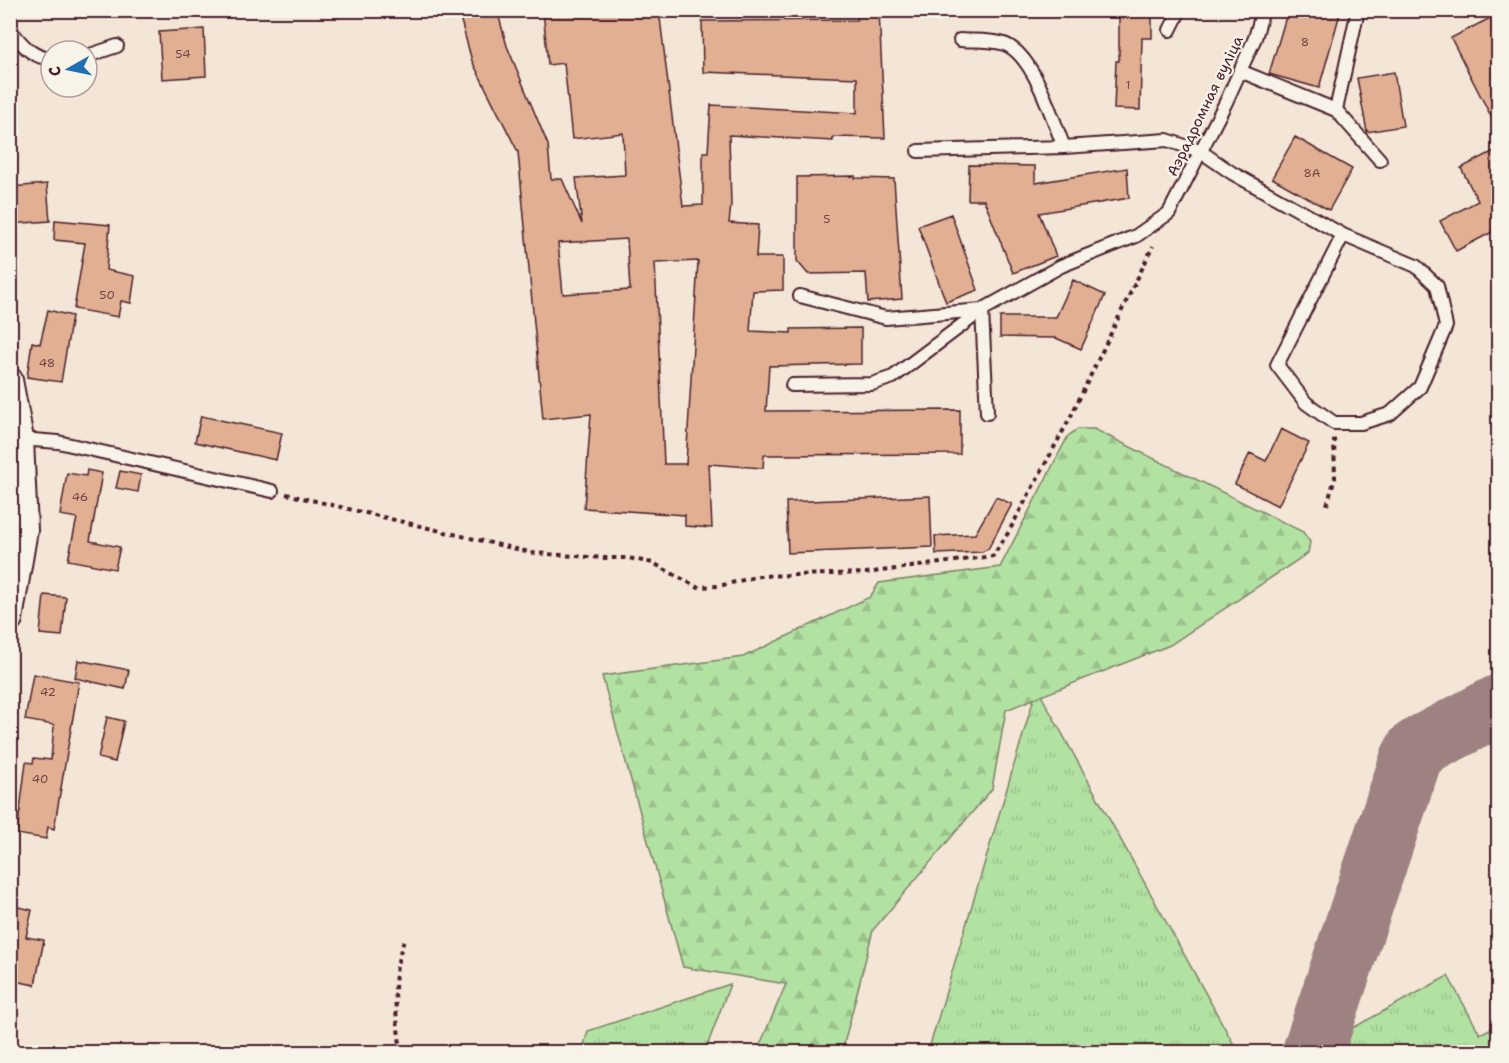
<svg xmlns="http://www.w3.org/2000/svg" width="1509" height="1063" viewBox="0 0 1509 1063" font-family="'Shantell Sans',sans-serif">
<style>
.grass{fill:url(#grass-tufts);stroke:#7e8066;stroke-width:1.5}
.forest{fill:url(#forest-firs);stroke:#7e8066;stroke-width:1.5}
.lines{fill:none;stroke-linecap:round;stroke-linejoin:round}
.taxiway{stroke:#9e8281;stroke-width:62}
.building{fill:#e1b093;stroke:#4a1f2b;stroke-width:1.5;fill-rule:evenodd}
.service-casing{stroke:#4a1f2b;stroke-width:16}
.minor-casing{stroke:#4a1f2b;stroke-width:28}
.path{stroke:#4a1f2b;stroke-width:4;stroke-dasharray:4.5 4.5;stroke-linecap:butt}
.service{stroke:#f7f3e8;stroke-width:12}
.minor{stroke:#f7f3e8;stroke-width:24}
.labels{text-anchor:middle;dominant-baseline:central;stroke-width:4.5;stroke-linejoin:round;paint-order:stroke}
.number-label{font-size:12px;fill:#704345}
.street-label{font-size:15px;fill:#4a1f2b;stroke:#f7f3e8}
</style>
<defs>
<pattern id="grass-tufts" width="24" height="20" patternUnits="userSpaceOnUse" patternTransform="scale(1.5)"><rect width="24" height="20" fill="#b2e2a2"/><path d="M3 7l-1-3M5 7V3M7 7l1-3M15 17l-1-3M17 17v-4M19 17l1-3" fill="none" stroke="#9bc18c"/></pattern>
<pattern id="forest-firs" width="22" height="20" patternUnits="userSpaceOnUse" patternTransform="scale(1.5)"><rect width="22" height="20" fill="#b2e2a2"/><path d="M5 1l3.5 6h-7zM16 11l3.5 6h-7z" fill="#9bc18c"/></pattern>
</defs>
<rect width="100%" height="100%" fill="#f3e6d7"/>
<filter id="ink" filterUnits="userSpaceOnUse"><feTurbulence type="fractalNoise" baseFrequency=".0167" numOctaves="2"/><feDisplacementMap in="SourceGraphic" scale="12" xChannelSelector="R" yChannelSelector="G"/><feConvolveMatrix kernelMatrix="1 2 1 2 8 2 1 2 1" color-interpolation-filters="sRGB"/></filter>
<g filter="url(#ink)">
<path class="grass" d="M 1037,688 L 1238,1052 L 928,1052 Z
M 1448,976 L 1480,1034 L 1498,1025 L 1498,1052 L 1342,1052 L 1349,1030 Z
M 730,984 L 705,1052 L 582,1052 L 588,1031 Z"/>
<path class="forest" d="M 1078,429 L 1094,429 L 1303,532 L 1310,542 L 1308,553 L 1170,645 L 1006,710 L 992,789 L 873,930 L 842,1052 L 757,1052 L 786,984 L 683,967 L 602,676 L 743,657 L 870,597 L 879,583 L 1000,567 L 1068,436 Z"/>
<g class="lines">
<path class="taxiway" d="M 1313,1052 L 1411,759 L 1416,750 L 1427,743 L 1498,706"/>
</g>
<path class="building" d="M 458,10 L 497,10 L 507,46 L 548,145 L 551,179 L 562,179 L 582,224 L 576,178 L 625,175 L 623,133 L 572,139 L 564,63 L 548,65 L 543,10 L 659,10 L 683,206 L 703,205 L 703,152 L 708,152 L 711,105 L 857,113 L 857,78 L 703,72 L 702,21 L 857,20 L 857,10 L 879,10 L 885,138 L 833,137 L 833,141 L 729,135 L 731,205 L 729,223 L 758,225 L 756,257 L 783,257 L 783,290 L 753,291 L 750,331 L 791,333 L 791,329 L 861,328 L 861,364 L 769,366 L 766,411 L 960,410 L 960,454 L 764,455 L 763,468 L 709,464 L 712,528 L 685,526 L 685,515 L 584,508 L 591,414 L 543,419 L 518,152 L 472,61 ZM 627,239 L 630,290 L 563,294 L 558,243 ZM 698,261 L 686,464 L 664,464 L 655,263 Z
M 1288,10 L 1341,10 L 1319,88 L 1269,74 Z
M 1119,14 L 1152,14 L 1152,38 L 1142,38 L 1140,110 L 1114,109 L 1116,61 L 1119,61 Z
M 1498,14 L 1498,130 L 1451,38 Z
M 204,29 L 206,76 L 162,79 L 159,32 Z
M 1394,72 L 1403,126 L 1367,132 L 1357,78 Z
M 1295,137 L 1352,169 L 1329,210 L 1272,178 Z
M 1498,149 L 1498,229 L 1456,251 L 1440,221 L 1478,201 L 1461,168 Z
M 969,165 L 1035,166 L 1035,183 L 1127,168 L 1129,198 L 1039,213 L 1056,256 L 1013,273 L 984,200 L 968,200 Z
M 855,176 L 855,178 L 894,179 L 902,299 L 868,302 L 866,273 L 808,274 L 797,261 L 797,177 Z
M 47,184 L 50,221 L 10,224 L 10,187 Z
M 951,214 L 978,290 L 946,302 L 918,226 Z
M 55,220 L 110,225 L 106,270 L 135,276 L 131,303 L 121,301 L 118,317 L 74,309 L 85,243 L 54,240 Z
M 1073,280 L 1105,295 L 1081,349 L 1056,338 L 1000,337 L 1000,317 L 1056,317 Z
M 48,310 L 72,316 L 61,382 L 27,377 L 32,342 L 40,344 Z
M 201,416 L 282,433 L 276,460 L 195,442 Z
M 1281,429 L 1309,443 L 1278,506 L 1235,484 L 1250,453 L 1266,461 Z
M 87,470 L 102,473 L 90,541 L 120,547 L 115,569 L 68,560 L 77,518 L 60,515 L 67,473 L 86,476 Z
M 120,471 L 141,475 L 138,492 L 116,488 Z
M 930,496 L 932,547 L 788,553 L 786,502 Z
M 996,497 L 1012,504 L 988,549 L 982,552 L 936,554 L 935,536 L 975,534 Z
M 44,595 L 66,597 L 62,636 L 40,634 Z
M 78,660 L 129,670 L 125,689 L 75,678 Z
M 33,674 L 79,682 L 54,829 L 48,827 L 46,839 L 17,834 L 26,762 L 33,763 L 34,758 L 51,760 L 54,725 L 25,720 Z
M 107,717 L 124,721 L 115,762 L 98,758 Z
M 10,905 L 32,910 L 26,937 L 44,940 L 35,985 L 10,980 Z"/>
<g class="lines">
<defs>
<path id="service" d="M 10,30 C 23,45 31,57 51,59
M 1170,30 L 1180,10
M 960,40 C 973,41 988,40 1001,43 C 1033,50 1052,119 1064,147
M 87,56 L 117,46
M 1240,71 L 1336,110 L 1380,160
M 1336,110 L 1358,10
M 918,151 L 1064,147 L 1167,140 L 1200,151 L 1232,173 L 1343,235 L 1277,365 L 1306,403 L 1334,423 L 1361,423 L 1390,414 L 1420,387 L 1446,326 L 1437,286 L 1416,266 L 1343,235
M 800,296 L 886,318 L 982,310 L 987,413
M 792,385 L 872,384 L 893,377 L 982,310 L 1061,266 L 1136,236 L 1169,213 L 1226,102 L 1255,38 L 1263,10
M 21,439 L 58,442 L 272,491"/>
<path id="minor" d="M 10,380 L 21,439 L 25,530 L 10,619"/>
</defs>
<use href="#service" class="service-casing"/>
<use href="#minor" class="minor-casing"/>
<path class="path" d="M 286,494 L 533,553 L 604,558 L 628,558 L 653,563 L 697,587 L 719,586 L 759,576 L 866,573 L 993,556 L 1008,533 L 1071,416 L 1153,246
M 1327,505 L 1335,478 L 1334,438
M 401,1052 C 396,1011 389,978 405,938"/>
<use href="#service" class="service"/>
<use href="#minor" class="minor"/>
</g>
</g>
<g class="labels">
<g class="number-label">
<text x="1305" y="42">8</text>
<text x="183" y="54">54</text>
<text x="1128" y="85">1</text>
<text x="1312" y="173">8А</text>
<text x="827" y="219">5</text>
<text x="107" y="295">50</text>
<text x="47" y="363">48</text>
<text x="80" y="497">46</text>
<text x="48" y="692">42</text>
<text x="40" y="779">40</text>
</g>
<g class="street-label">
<text transform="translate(1205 106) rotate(-64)">Аэрадромная вуліца</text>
</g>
</g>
<rect width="1509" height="1063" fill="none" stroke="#f7f3e8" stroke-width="36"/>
<rect x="18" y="18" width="1473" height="1027" fill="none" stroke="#4a1f2b" stroke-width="2" filter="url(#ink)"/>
<g transform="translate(69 69) rotate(261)"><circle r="28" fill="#f7f3e8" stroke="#b29e9c" stroke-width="1.5"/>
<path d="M0-4.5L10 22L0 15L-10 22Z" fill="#1f6fb2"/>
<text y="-9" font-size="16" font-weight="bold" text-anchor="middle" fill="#4a1f2b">С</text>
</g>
</svg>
